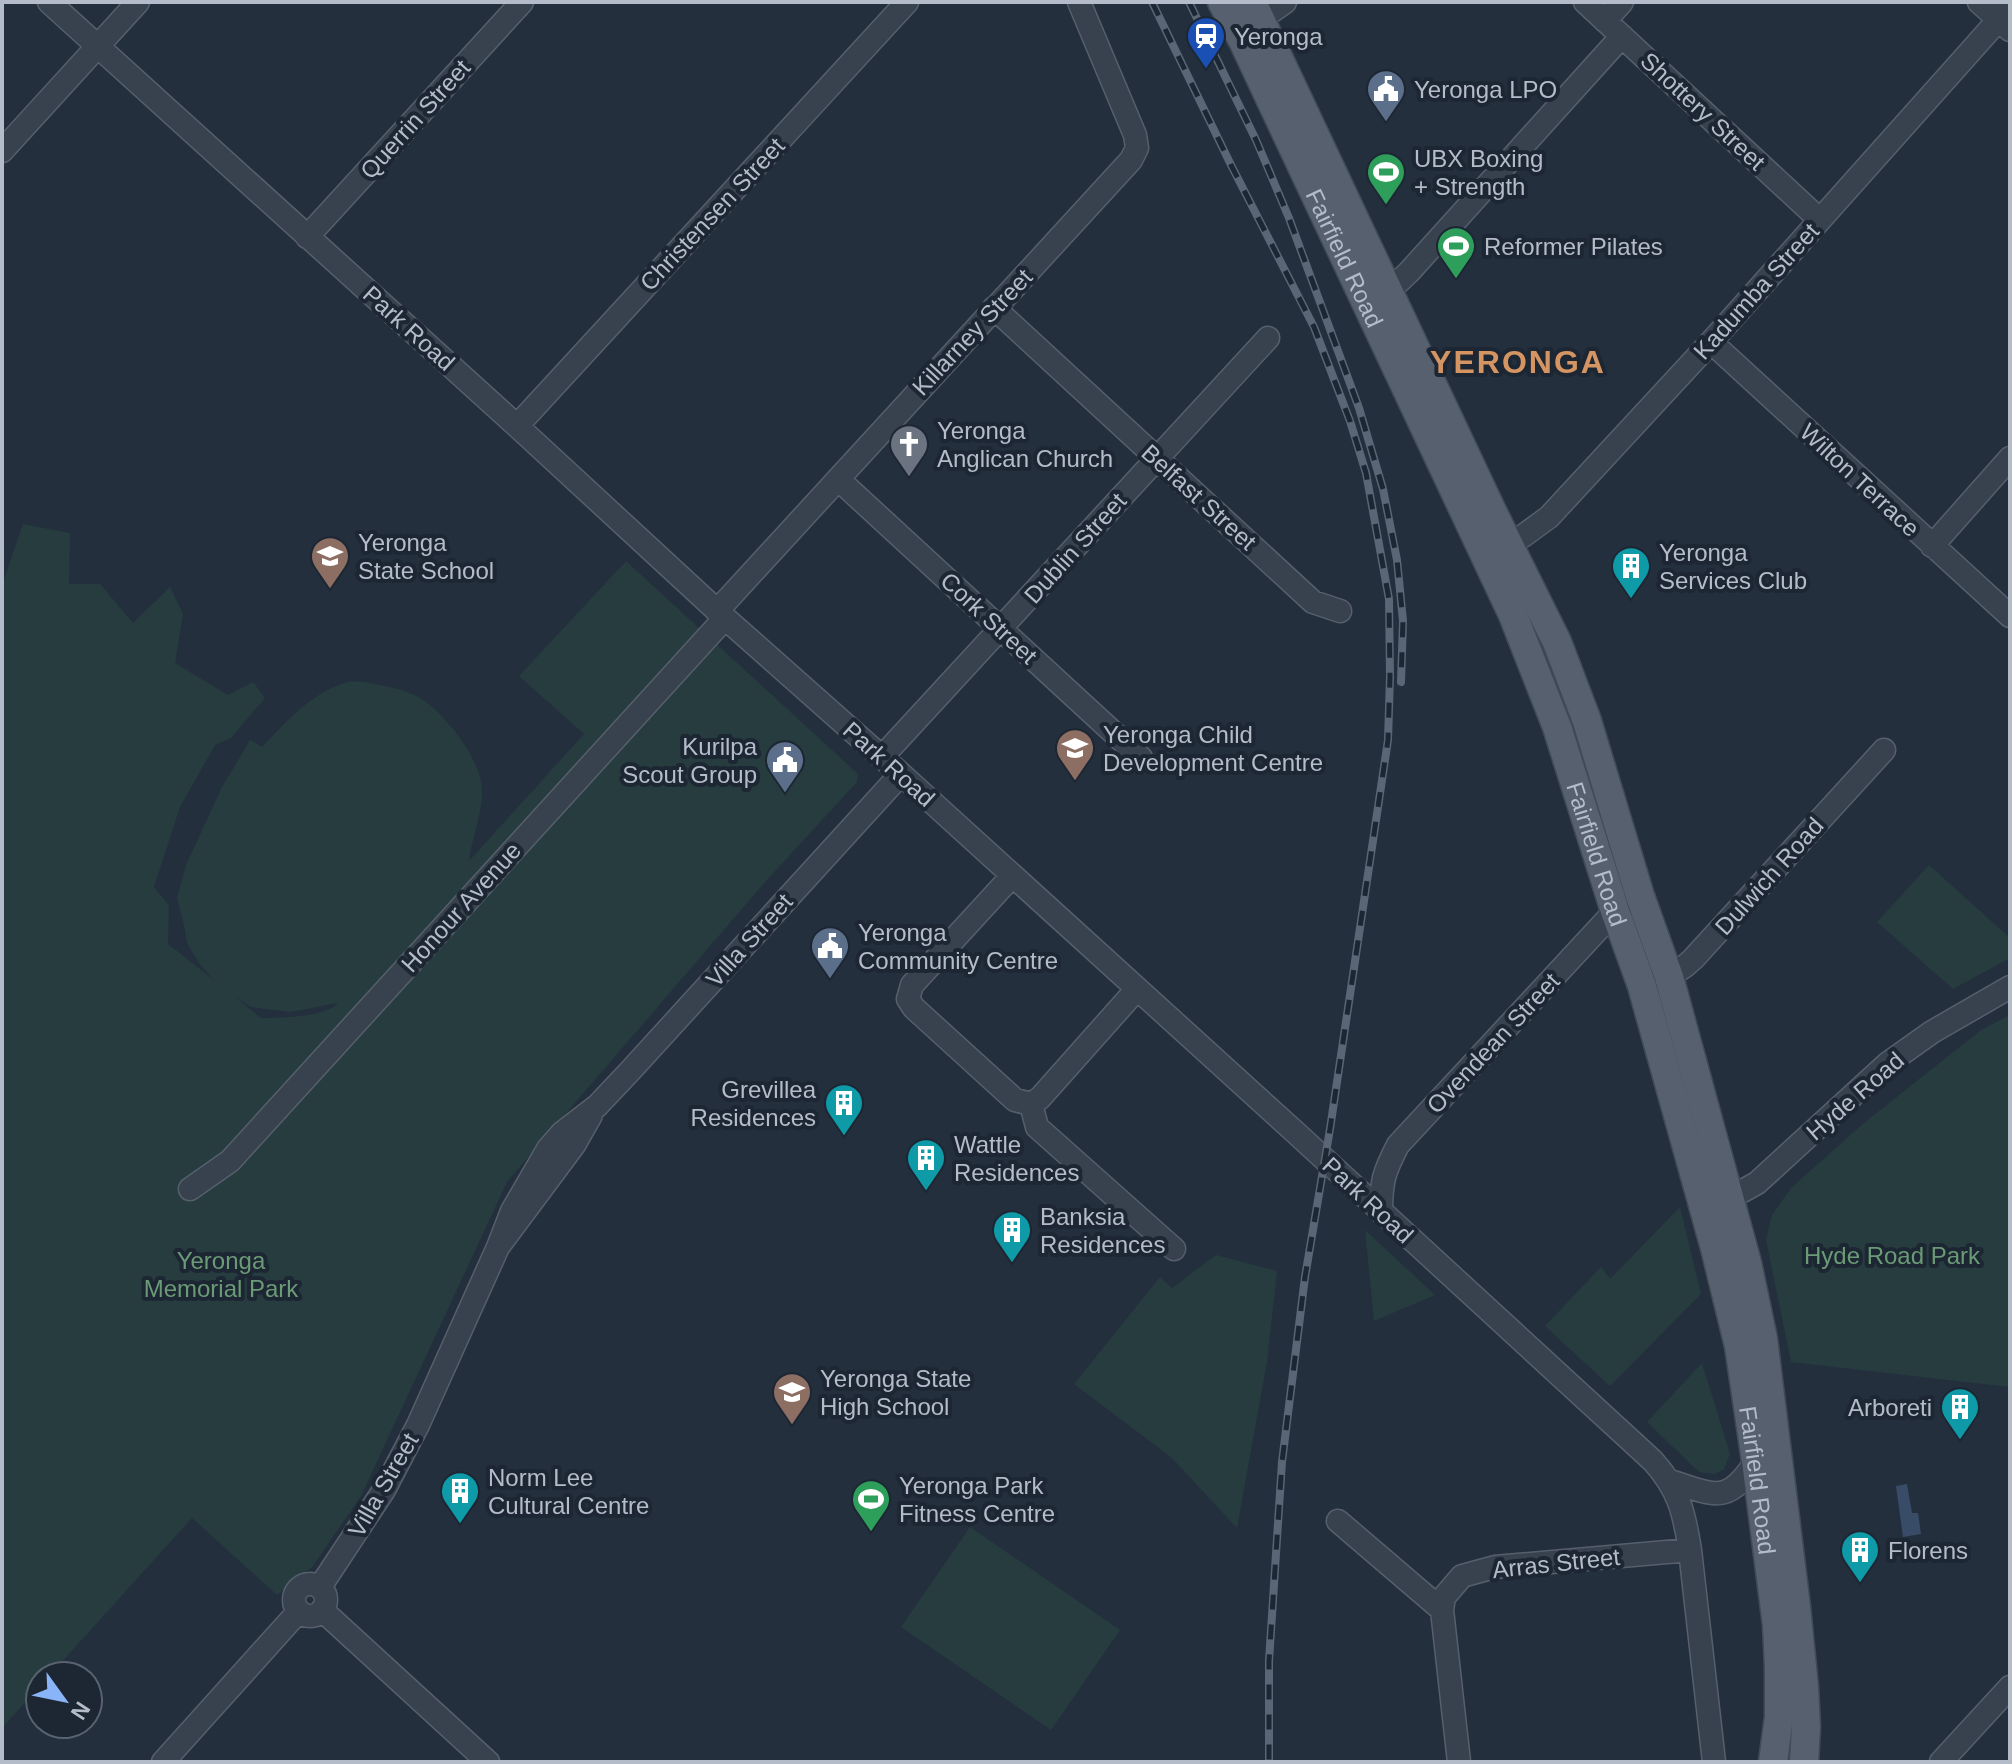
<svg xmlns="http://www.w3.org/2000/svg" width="2012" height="1764" viewBox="0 0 2012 1764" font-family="Helvetica,sans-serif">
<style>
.green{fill:#263c3f;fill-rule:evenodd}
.water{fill:#394c67}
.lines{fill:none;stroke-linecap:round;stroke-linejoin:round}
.minor-casing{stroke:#565f6c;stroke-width:25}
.major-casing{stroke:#414a57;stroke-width:31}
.minor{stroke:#38414e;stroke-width:22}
.major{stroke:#56606e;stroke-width:28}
.rail-casing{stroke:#5a6575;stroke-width:8}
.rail{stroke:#1d2633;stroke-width:5;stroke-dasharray:15;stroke-linecap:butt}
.labels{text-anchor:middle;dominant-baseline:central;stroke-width:8;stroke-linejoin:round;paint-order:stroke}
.poi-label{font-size:24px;fill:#b4bcc9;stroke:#1d2633;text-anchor:start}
.street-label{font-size:24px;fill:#b4bcc9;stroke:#1d2633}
.park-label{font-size:24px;fill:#6b9a76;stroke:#1d2633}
.district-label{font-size:32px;font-weight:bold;letter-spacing:2px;fill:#d59563;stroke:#1d2633}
</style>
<rect width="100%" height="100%" fill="#242f3e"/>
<path class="green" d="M 23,524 L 70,533 L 69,584 L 100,584 L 133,623 L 170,587 L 183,614 L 175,663 L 228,695 L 253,682 L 265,698 L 231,738 L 215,745 L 180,807 L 154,887 L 169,905 L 168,944 L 214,980 L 201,966 L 187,943 L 184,925 L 177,898 L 186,865 L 222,787 L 250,740 L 262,747 C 287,721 309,695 344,683 C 352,680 365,682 374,684 C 392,687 411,691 426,702 C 446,716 474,753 480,777 C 487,806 472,834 469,861 L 584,734 L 519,676 L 626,561 L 858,774 L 857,782 L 766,881 L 507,1182 L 361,1496 L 313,1566 L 277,1595 L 192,1518 L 49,1676 L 40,1676 L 40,1686 L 2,1728 L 2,585 ZM 235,997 L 251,1007 L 291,1012 L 338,1003 C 326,1017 280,1018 261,1018 Z
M 1929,865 L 2010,938 L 2010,958 L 1953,989 L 1877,922 Z
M 2010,1015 L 2010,1387 L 1791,1362 L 1766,1240 L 1772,1215 L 1791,1188 L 1864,1123 L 1981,1030 Z
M 1680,1207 L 1701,1294 L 1610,1386 L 1545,1326 L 1601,1267 L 1610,1279 Z
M 1365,1230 L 1435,1295 L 1374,1321 Z
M 1216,1255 L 1277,1271 L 1267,1362 L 1237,1528 L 1172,1458 L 1074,1384 L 1160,1277 L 1172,1288 Z
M 1702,1363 L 1730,1454 L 1724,1469 L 1715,1474 L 1699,1472 L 1647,1422 Z
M 970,1527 L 1120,1630 L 1051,1730 L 901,1627 Z"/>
<path class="water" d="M 1907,1484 L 1912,1513 L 1918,1513 L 1921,1534 L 1903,1537 L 1896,1486 Z"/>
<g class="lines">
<defs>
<path id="minor" d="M 49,2 L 517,426 L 725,618 L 901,774 L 1295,1132 L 1653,1461 C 1679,1490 1684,1512 1690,1550 L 1714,1762
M 1585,2 L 1820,220
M 1979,2 L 2010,30
M 1261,19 L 1285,2
M 1605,21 L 1622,2
M 2,151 L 138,2
M 307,237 L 522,2
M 1389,291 L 1409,272 L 1622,36
M 994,308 L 1313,602 L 1340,611
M 1711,342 L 2010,616
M 517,426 L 907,2
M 838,479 L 1141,758
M 1932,546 L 2010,458
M 1493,550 L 1523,536 L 1549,517 L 1711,342 L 2010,7
M 717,611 L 1131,160 L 1137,148 L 1135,135 L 1079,2
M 882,757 L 1268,338
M 1012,876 L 912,985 L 908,999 L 914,1008 L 1015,1100 L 1031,1104
M 1656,981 C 1671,976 1682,970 1693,959 L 1884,750
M 1031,1104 L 1037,1127 L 1174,1249
M 1031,1104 L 1040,1098 L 1137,989
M 190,1189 L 230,1161 L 725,618
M 1716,1203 L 1730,1198 L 1757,1183 L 1887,1064 L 1932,1032 L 2010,987
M 1381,1212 C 1381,1181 1384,1172 1398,1145 L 1615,911 L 1640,896
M 498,1247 L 512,1211 L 548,1149 L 562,1133 L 597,1106 L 631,1070 L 901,774
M 1670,1481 C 1715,1495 1727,1506 1756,1461
M 1338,1521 L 1442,1610
M294 1600a16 16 0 1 1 32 0a16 16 0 1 1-32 0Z
M 320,1587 L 384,1490 L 418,1425 L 498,1247 L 574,1145 L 591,1115
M 322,1610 L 488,1762
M 163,1762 L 299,1611
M 1459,1762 L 1442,1610 L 1444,1597 L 1462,1576 L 1495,1567 L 1690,1550
M 1941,1762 L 2010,1687"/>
<g id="major">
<path id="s1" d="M 1222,2 L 1244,43 L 1513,615 L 1557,727 L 1615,911 L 1642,986 L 1715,1248 L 1739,1346 L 1756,1461 L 1777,1625 L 1779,1667 L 1779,1717 L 1773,1762"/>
<path d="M 1252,2 L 1491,509 L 1557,642 L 1587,721 L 1640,896 L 1669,977 L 1747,1263 L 1763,1339 L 1796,1607 L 1804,1687 L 1806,1727 L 1804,1762"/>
</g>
</defs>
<use href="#minor" class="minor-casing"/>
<use href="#major" class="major-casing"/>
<use href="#minor" class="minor"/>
<use href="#major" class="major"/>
<defs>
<path id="rail" d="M 1152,2 L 1231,165 L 1314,327 L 1350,421 L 1366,473 L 1389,599 L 1390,677 L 1388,740 L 1330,1129 L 1305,1277 L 1282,1462 L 1269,1661 L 1269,1762
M 1189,2 L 1256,140 L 1289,218 L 1359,408 L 1383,489 L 1397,560 L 1403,621 L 1401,682"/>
</defs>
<use href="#rail" class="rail-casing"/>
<use href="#rail" class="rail"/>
</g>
<defs>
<symbol id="station-pin" viewBox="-11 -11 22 30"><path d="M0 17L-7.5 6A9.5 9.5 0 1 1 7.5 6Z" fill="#1a4fb4" stroke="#1d2633"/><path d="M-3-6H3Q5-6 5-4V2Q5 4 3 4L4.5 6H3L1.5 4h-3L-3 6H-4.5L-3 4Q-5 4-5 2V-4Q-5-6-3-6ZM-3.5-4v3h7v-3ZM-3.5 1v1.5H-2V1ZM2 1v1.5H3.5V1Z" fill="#fff"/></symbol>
<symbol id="civic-pin" viewBox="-11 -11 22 30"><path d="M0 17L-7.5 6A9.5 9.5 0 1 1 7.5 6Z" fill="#5c6f8a" stroke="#1d2633"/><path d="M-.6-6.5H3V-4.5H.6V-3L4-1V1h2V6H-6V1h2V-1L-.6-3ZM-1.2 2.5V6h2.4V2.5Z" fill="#fff"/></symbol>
<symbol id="stadium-pin" viewBox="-11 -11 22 30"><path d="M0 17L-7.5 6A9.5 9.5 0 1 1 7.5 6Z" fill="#2e9e5b" stroke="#1d2633"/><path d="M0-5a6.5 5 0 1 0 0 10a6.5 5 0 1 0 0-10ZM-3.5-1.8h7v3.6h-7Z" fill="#fff"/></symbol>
<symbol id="church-pin" viewBox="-11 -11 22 30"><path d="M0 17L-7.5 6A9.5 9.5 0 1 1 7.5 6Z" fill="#6b7280" stroke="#1d2633"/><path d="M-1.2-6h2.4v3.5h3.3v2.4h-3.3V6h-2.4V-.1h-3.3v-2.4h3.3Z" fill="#fff"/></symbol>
<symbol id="school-pin" viewBox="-11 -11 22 30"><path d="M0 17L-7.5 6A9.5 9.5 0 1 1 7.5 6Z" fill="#8d6e63" stroke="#1d2633"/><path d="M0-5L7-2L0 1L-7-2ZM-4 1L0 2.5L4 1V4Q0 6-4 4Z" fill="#fff"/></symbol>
<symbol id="building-pin" viewBox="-11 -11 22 30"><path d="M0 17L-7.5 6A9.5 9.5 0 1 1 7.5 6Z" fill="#0f9aa8" stroke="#1d2633"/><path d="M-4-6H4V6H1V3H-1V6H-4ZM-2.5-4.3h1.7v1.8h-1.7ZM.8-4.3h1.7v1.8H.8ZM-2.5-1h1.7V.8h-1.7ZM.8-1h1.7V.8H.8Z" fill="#fff"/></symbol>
</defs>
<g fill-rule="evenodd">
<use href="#station-pin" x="1184" y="14" width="44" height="60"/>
<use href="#civic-pin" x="1364" y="67" width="44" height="60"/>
<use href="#stadium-pin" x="1364" y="150" width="44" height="60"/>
<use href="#stadium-pin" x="1434" y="224" width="44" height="60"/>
<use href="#church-pin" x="887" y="422" width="44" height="60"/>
<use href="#school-pin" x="308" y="534" width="44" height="60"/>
<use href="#building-pin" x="1609" y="544" width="44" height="60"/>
<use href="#school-pin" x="1053" y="726" width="44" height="60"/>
<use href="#civic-pin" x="763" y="738" width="44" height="60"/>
<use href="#civic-pin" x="808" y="924" width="44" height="60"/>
<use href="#building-pin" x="822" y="1081" width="44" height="60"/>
<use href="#building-pin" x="904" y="1136" width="44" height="60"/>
<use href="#building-pin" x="990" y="1208" width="44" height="60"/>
<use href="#school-pin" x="770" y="1370" width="44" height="60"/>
<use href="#building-pin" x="1938" y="1385" width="44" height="60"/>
<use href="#building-pin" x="438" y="1469" width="44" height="60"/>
<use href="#stadium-pin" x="849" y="1477" width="44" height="60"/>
<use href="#building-pin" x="1838" y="1528" width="44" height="60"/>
</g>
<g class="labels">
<g class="poi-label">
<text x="1234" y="36">Yeronga</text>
<text x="1414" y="89">Yeronga LPO</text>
<text x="1414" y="158">UBX Boxing<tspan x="1414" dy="28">+ Strength</tspan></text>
<text x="1484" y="246">Reformer Pilates</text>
<text x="937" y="430">Yeronga<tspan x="937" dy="28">Anglican Church</tspan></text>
<text x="358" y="542">Yeronga<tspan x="358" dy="28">State School</tspan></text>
<text x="1659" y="552">Yeronga<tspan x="1659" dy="28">Services Club</tspan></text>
<text x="1103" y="734">Yeronga Child<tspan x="1103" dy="28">Development Centre</tspan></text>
<text x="757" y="746" text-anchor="end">Kurilpa<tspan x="757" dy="28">Scout Group</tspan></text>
<text x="858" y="932">Yeronga<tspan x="858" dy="28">Community Centre</tspan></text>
<text x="816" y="1089" text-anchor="end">Grevillea<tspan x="816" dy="28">Residences</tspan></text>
<text x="954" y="1144">Wattle<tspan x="954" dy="28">Residences</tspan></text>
<text x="1040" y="1216">Banksia<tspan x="1040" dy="28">Residences</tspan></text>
<text x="820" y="1378">Yeronga State<tspan x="820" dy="28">High School</tspan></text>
<text x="1932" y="1407" text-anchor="end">Arboreti</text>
<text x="488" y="1477">Norm Lee<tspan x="488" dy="28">Cultural Centre</tspan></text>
<text x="899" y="1485">Yeronga Park<tspan x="899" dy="28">Fitness Centre</tspan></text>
<text x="1888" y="1550">Florens</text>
</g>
<g class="street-label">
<text transform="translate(1703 111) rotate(43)">Shottery Street</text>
<text transform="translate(415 119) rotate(-48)">Querrin Street</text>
<text transform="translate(712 214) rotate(-47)">Christensen Street</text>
<text stroke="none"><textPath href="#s1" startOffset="284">Fairfield Road</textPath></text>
<text transform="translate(1756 291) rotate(-48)">Kadumba Street</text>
<text transform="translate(409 328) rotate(42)">Park Road</text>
<text transform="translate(972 332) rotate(-47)">Killarney Street</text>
<text transform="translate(1860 480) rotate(43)">Wilton Terrace</text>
<text transform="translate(1199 497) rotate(42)">Belfast Street</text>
<text transform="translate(1075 548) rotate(-48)">Dublin Street</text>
<text transform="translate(989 618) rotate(43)">Cork Street</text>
<text transform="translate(889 764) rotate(42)">Park Road</text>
<text stroke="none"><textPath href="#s1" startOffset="932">Fairfield Road</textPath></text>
<text transform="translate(1769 876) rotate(-48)">Dulwich Road</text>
<text transform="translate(461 907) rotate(-48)">Honour Avenue</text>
<text transform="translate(749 940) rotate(-48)">Villa Street</text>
<text transform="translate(1493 1043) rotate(-47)">Ovendean Street</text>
<text transform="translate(1855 1096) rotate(-41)">Hyde Road</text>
<text transform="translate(1368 1200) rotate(43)">Park Road</text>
<text stroke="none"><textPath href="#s1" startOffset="1580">Fairfield Road</textPath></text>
<text transform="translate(383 1485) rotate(-60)">Villa Street</text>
<text transform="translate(1556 1563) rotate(-6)">Arras Street</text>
</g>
<g class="park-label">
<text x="1892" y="1255">Hyde Road Park</text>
<text x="221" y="1260">Yeronga<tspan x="221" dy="28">Memorial Park</tspan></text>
</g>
<g class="district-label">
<text x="1518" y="362">YERONGA</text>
</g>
</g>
<rect width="2012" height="1764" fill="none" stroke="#b4bcc9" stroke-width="8"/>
<g transform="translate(64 1700) rotate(123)"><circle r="38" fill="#1d2633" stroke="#59626f" stroke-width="2"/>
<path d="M0-6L14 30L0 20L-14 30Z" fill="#8ab4f8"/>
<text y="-12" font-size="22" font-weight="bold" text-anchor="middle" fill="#b4bcc9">N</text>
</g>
</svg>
